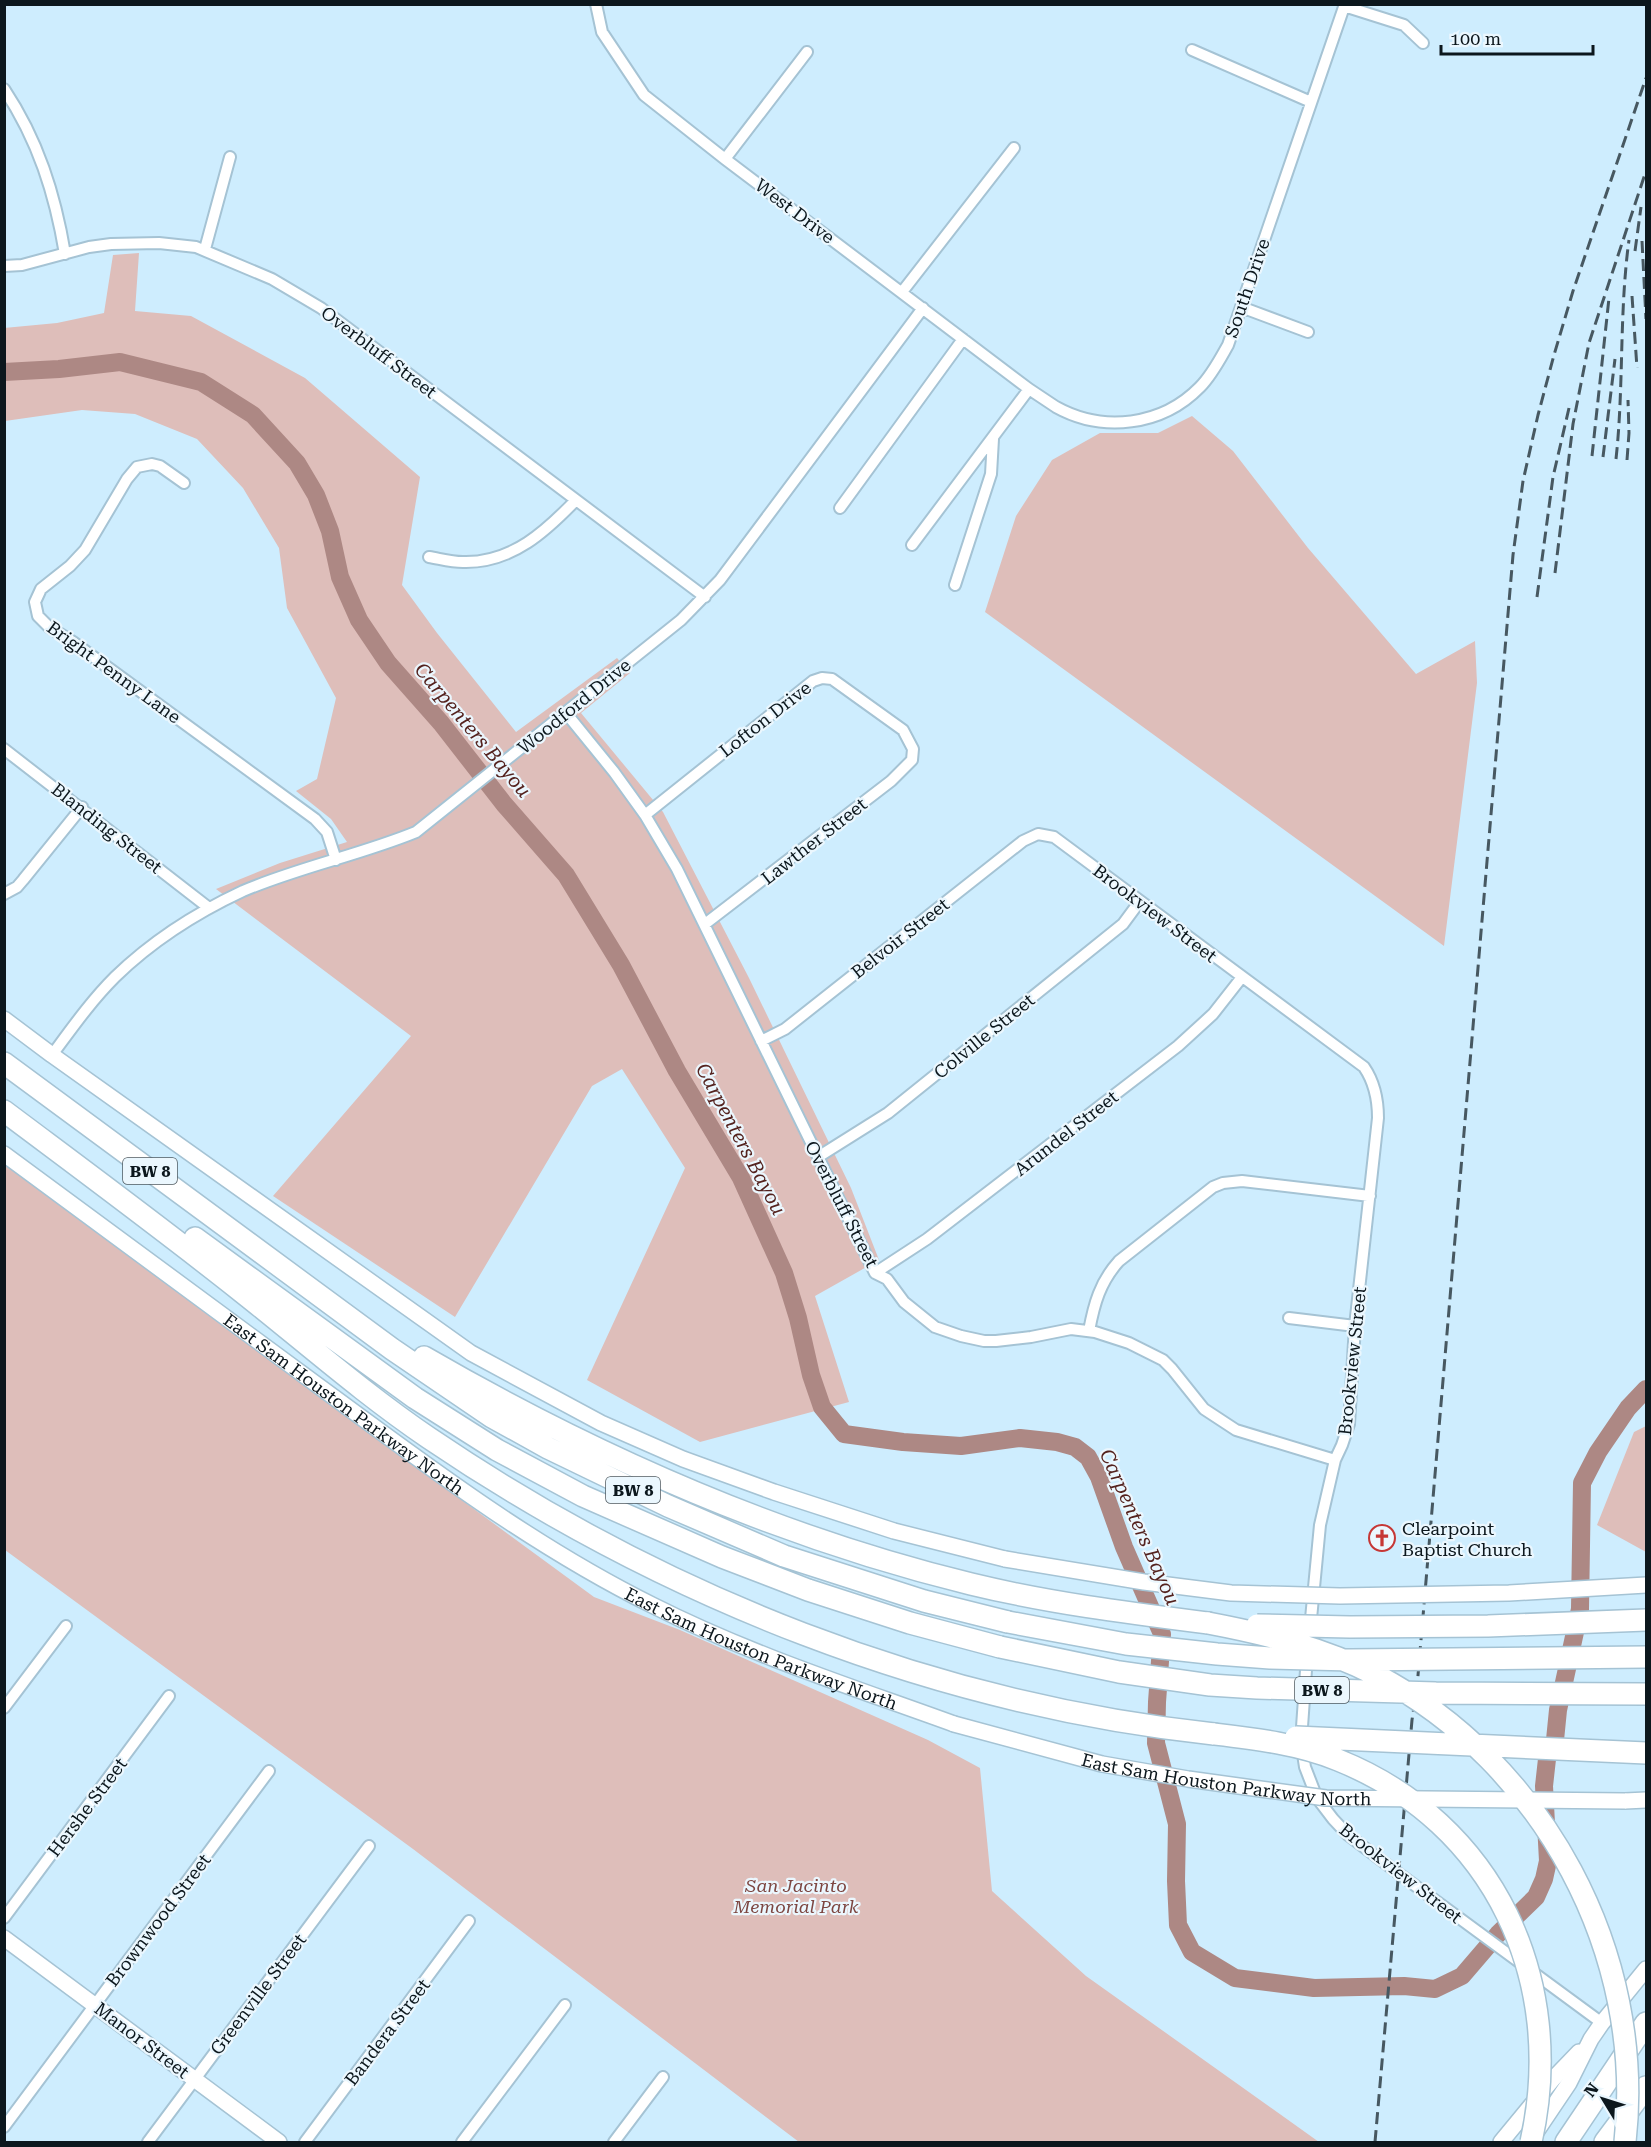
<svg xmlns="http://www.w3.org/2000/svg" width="1651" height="2147" viewBox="0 0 1651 2147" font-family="'Roboto Serif',serif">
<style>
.green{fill:#debeba}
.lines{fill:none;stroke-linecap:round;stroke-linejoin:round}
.river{stroke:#ad8884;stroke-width:18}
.street-casing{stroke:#a5c3d4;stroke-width:14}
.secondary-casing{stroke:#a5c3d4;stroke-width:18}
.highway-casing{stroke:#a5c3d4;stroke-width:24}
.street{stroke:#fff;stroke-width:10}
.secondary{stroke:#fff;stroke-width:15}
.highway{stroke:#fff;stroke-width:21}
.rail{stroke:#475861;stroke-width:3;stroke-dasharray:12 6;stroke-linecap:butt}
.secondary-bridge-casing{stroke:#a5c3d4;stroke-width:18;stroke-linecap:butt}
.highway-bridge-casing{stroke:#a5c3d4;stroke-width:24;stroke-linecap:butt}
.secondary-bridge{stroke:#fff;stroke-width:15}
.highway-bridge{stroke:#fff;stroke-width:21}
.labels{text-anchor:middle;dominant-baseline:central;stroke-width:4.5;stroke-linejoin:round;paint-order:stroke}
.shield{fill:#ebf7fe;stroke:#4f5a60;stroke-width:1.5}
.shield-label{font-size:16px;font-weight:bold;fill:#0c171d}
.street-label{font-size:18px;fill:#0c171d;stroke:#ebf7fe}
.poi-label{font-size:18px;fill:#0c171d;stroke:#ebf7fe;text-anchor:start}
.park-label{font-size:18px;font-style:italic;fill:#7d4641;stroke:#ebf7fe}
.water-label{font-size:20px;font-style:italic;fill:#54221e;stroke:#ebf7fe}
</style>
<rect width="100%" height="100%" fill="#ceedfe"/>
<path class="green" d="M 139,253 L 135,311 L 191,316 L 305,378 L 420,477 L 402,585 L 437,633 L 516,732 L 617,658 L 630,673 L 581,713 L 663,812 L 749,978 L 851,1188 L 879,1260 L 815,1296 L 849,1402 L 700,1442 L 587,1380 L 685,1168 L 622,1069 L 592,1086 L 455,1317 L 273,1196 L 411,1036 L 216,889 L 280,863 L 347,842 L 331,819 L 296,791 L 317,779 L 336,698 L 287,608 L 279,548 L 243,488 L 197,439 L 135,414 L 82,410 L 5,421 L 4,328 L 57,323 L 104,313 L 113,255 Z
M 1192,416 L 1233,451 L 1308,548 L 1416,674 L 1475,641 L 1477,683 L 1444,946 L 985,612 L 1016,516 L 1052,460 L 1100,433 L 1158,433 Z
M 5,1160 L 41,1185 L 253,1347 L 594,1597 L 680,1630 L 928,1740 L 980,1768 L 992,1891 L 1086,1976 L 1319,2142 L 799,2142 L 413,1849 L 5,1550 Z
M 1646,1426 L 1646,1552 L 1597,1525 L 1634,1432 Z"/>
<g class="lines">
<path class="river" d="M 4,372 L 59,369 L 120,362 L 201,382 L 253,415 L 297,463 L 316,495 L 330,531 L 340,577 L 359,620 L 388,663 L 441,723 L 504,804 L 566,875 L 621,965 L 677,1071 L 741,1178 L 784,1273 L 798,1318 L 811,1375 L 822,1407 L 844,1434 L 903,1442 L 961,1446 L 1020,1438 L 1057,1442 L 1075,1447 L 1088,1457 L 1099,1477 L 1124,1547 L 1162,1634 L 1157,1702 L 1156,1743 L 1177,1824 L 1176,1881 L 1178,1925 L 1192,1952 L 1235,1978 L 1314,1988 L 1404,1986 L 1435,1989 L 1462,1976 L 1498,1934 L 1536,1897 L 1544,1879 L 1548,1861 L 1544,1786 L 1547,1759 L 1555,1740 L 1558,1710 L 1580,1609 L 1582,1483 L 1598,1452 L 1628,1408 L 1646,1389"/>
<defs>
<path id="street" d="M 596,4 L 602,32 L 644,95 L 725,159 L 1029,389 C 1038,395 1047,401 1056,407 C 1103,433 1162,426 1200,387 C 1212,375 1220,359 1228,345 L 1345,4
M 1344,6 L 1404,25 L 1423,43
M 1192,50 L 1311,102
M 4,89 C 38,140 55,194 65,254
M 725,159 L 807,52
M 205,249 L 230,157
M 4,266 L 22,265 L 89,247 L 111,244 L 159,243 L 196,247 L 272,279 L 321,308 L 705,597
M 902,292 L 1014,148
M 1241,307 L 1308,332
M 184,483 L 160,466 L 152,464 L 137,467 L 127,479 L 85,550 L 70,566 L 41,589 L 35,602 L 38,616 L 49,627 L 73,642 L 315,819 L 327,832 L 336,860
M 840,508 L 963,339
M 912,545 L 1029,389
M 429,557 C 441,559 454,563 466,562 C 513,562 546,531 576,500
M 955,585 L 991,474 L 993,439
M 566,713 L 614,772 L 645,815 L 677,869 L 875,1273 L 887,1279 L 904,1302 L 935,1327 L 961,1336 L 984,1341 L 996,1341 L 1031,1337 L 1071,1329 L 1095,1332 L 1129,1343 L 1163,1360 L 1172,1369 L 1204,1409 L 1236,1430 L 1335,1460
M 4,749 L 209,908
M 645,815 L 813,681 L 822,678 L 832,679 L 903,730 L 913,749 L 912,760 L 891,781 L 705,924
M 4,894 L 17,887 L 23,880 L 82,807
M 761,1041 L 785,1029 L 1023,841 L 1038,834 L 1054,837 L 1364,1067 C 1375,1083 1378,1099 1378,1118 L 1355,1326 L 1349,1424 L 1342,1445 L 1335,1460 L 1320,1525 L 1310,1629
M 52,1055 C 72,1028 91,1001 115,977 C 151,942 198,912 243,891 C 299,867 360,855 416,832 L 681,620 L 720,580 L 923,308
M 818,1157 L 888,1113 L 1123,924 L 1140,901
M 875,1273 L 927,1239 L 1178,1046 L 1213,1014 L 1242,977
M 1289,1318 L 1355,1326
M 1089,1331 C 1094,1304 1100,1282 1119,1261 L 1213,1187 L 1223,1183 L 1242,1181 L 1370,1196
M 1307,1656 L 1301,1741 L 1305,1767 L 1317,1798 L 1333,1819 L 1348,1835 L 1398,1873 L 1602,2023
M 4,1708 L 66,1626
M 4,1918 L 169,1696
M 4,2127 L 269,1771
M 148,2142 L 369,1846
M 305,2142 L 469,1921
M 462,2142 L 565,2005
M 614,2142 L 663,2077"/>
<g id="secondary">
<path d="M 4,1019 L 52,1055 L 471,1353 L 601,1423 L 683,1459 L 774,1492 L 894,1531 L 1005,1559"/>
<path id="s1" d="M 4,1154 C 110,1231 215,1309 320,1387 C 426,1465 533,1546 652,1605 C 749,1654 852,1687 954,1724"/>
<path d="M 1625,1801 L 1646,1800"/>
<path d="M 4,1938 L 279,2142"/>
<path d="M 1534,2135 L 1569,2083 L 1591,2039 L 1602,2023 L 1646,1969"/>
<path d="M 1501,2142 L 1553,2079 L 1579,2052"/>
</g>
<path id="highway" d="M 4,1063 L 392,1349 L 492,1417 L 548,1448 L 668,1506 L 784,1556 L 924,1601 L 1008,1622
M 4,1111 C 84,1171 164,1230 242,1292 C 304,1341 364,1394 429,1438 C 662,1596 933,1704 1214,1734
M 195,1238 L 415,1398 L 497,1450 L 583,1496 L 722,1557 L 808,1590 L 910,1623 L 1000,1647
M 424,1357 C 595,1456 778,1537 971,1584 C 1049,1603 1129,1613 1208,1623
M 1566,2142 L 1646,2023
M 1605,2142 L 1646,2087"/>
</defs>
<use href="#street" class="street-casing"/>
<use href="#secondary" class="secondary-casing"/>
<use href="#highway" class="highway-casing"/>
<use href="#street" class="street"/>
<use href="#secondary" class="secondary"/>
<use href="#highway" class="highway"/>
<path class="rail" d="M 1642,241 L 1646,319
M 1635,251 L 1641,207
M 1632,296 L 1637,368
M 1592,456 L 1609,298
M 1603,457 L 1615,359
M 1616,459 C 1624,386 1619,313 1629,240
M 1627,460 L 1629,433 L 1628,400
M 1555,573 L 1573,424 L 1589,343 L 1646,171
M 1537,597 L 1553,477 L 1569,408
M 1375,2142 L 1412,1720 L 1417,1687 L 1513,555 L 1523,481 L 1538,415 L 1554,355 L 1573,291 L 1646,78"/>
<defs>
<g id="secondary-bridge">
<path d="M 1005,1559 L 1144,1582 L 1231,1593 L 1340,1596 L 1509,1593 L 1646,1585"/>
<path id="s2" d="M 954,1724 L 1102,1764 L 1188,1779 L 1326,1798 L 1625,1801"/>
</g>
<path id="highway-bridge" d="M 1008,1622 L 1126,1644 L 1217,1654 L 1270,1658 L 1351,1660 L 1646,1657
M 1208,1623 C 1266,1634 1324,1648 1376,1675 C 1544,1763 1646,1954 1625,2142
M 1257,1625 L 1350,1627 L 1488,1626 L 1646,1620
M 1000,1647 L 1119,1672 L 1210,1685 L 1257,1688 L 1436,1693 L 1646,1694
M 1214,1734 C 1256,1739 1299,1744 1338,1760 C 1495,1823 1567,1981 1531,2142
M 1296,1737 L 1646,1753"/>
</defs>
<use href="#secondary-bridge" class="secondary-bridge-casing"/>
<use href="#highway-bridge" class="highway-bridge-casing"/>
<use href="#secondary-bridge" class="secondary-bridge"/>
<use href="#highway-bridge" class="highway-bridge"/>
</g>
<defs>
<symbol id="church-ring" viewBox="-11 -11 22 22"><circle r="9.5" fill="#ebf7fe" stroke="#c63735" stroke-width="1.5"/><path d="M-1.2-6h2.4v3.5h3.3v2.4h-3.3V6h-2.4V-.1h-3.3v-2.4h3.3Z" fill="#c63735"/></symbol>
</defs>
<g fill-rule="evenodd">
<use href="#church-ring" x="1367" y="1523" width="30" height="30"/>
</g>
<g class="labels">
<g class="shield">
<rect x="123" y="1158" width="54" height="26" rx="4.5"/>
<rect x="606" y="1477" width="54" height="26" rx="4.5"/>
<rect x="1295" y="1677" width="54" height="26" rx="4.5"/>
</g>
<g class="shield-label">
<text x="150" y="1171">BW 8</text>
<text x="633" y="1490">BW 8</text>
<text x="1322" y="1690">BW 8</text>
</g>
<g class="street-label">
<text transform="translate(795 211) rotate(37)">West Drive</text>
<text transform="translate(1247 288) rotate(-71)">South Drive</text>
<text transform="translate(379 352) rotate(37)">Overbluff Street</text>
<text transform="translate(114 672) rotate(36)">Bright Penny Lane</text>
<text transform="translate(574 706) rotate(-39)">Woodford Drive</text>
<text transform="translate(765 719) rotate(-38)">Lofton Drive</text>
<text transform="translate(107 828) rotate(38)">Blanding Street</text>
<text transform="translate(814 841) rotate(-38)">Lawther Street</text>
<text transform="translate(1155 913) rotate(37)">Brookview Street</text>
<text transform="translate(900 938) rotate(-38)">Belvoir Street</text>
<text transform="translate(984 1036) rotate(-39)">Colville Street</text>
<text transform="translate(1066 1133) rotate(-38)">Arundel Street</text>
<text transform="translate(842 1204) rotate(63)">Overbluff Street</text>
<text transform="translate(1352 1361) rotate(-84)">Brookview Street</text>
<text stroke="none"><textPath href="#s1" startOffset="422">East Sam Houston Parkway North</textPath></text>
<text stroke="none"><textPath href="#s1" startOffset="908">East Sam Houston Parkway North</textPath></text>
<text stroke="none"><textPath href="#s2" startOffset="279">East Sam Houston Parkway North</textPath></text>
<text transform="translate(87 1807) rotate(-53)">Hershe Street</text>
<text transform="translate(1401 1873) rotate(38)">Brookview Street</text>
<text transform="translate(158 1920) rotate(-53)">Brownwood Street</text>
<text transform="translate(258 1994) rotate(-53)">Greenville Street</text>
<text transform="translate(387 2032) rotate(-53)">Bandera Street</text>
<text transform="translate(142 2040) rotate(37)">Manor Street</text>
</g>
<g class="poi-label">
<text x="1402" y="1528">Clearpoint<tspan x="1402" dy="21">Baptist Church</tspan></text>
</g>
<g class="park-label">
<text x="796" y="1885">San Jacinto<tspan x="796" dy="21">Memorial Park</tspan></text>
</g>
<g class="water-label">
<text transform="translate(473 730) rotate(50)">Carpenters Bayou</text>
<text transform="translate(741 1139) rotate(62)">Carpenters Bayou</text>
<text transform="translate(1140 1527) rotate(66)">Carpenters Bayou</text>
</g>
</g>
<rect width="1651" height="2147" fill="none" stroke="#0c171d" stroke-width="12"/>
<g transform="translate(1603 2099) rotate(308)" stroke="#ebf7fe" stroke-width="4.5" paint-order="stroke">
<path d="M0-4.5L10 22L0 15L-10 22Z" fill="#0c171d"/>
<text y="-9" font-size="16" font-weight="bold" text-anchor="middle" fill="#0c171d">N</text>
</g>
<path d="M1441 45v9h152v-9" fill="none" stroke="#0c171d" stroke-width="3"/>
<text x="1450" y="45" font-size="18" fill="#0c171d" stroke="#ebf7fe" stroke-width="4.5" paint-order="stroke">100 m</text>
</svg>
